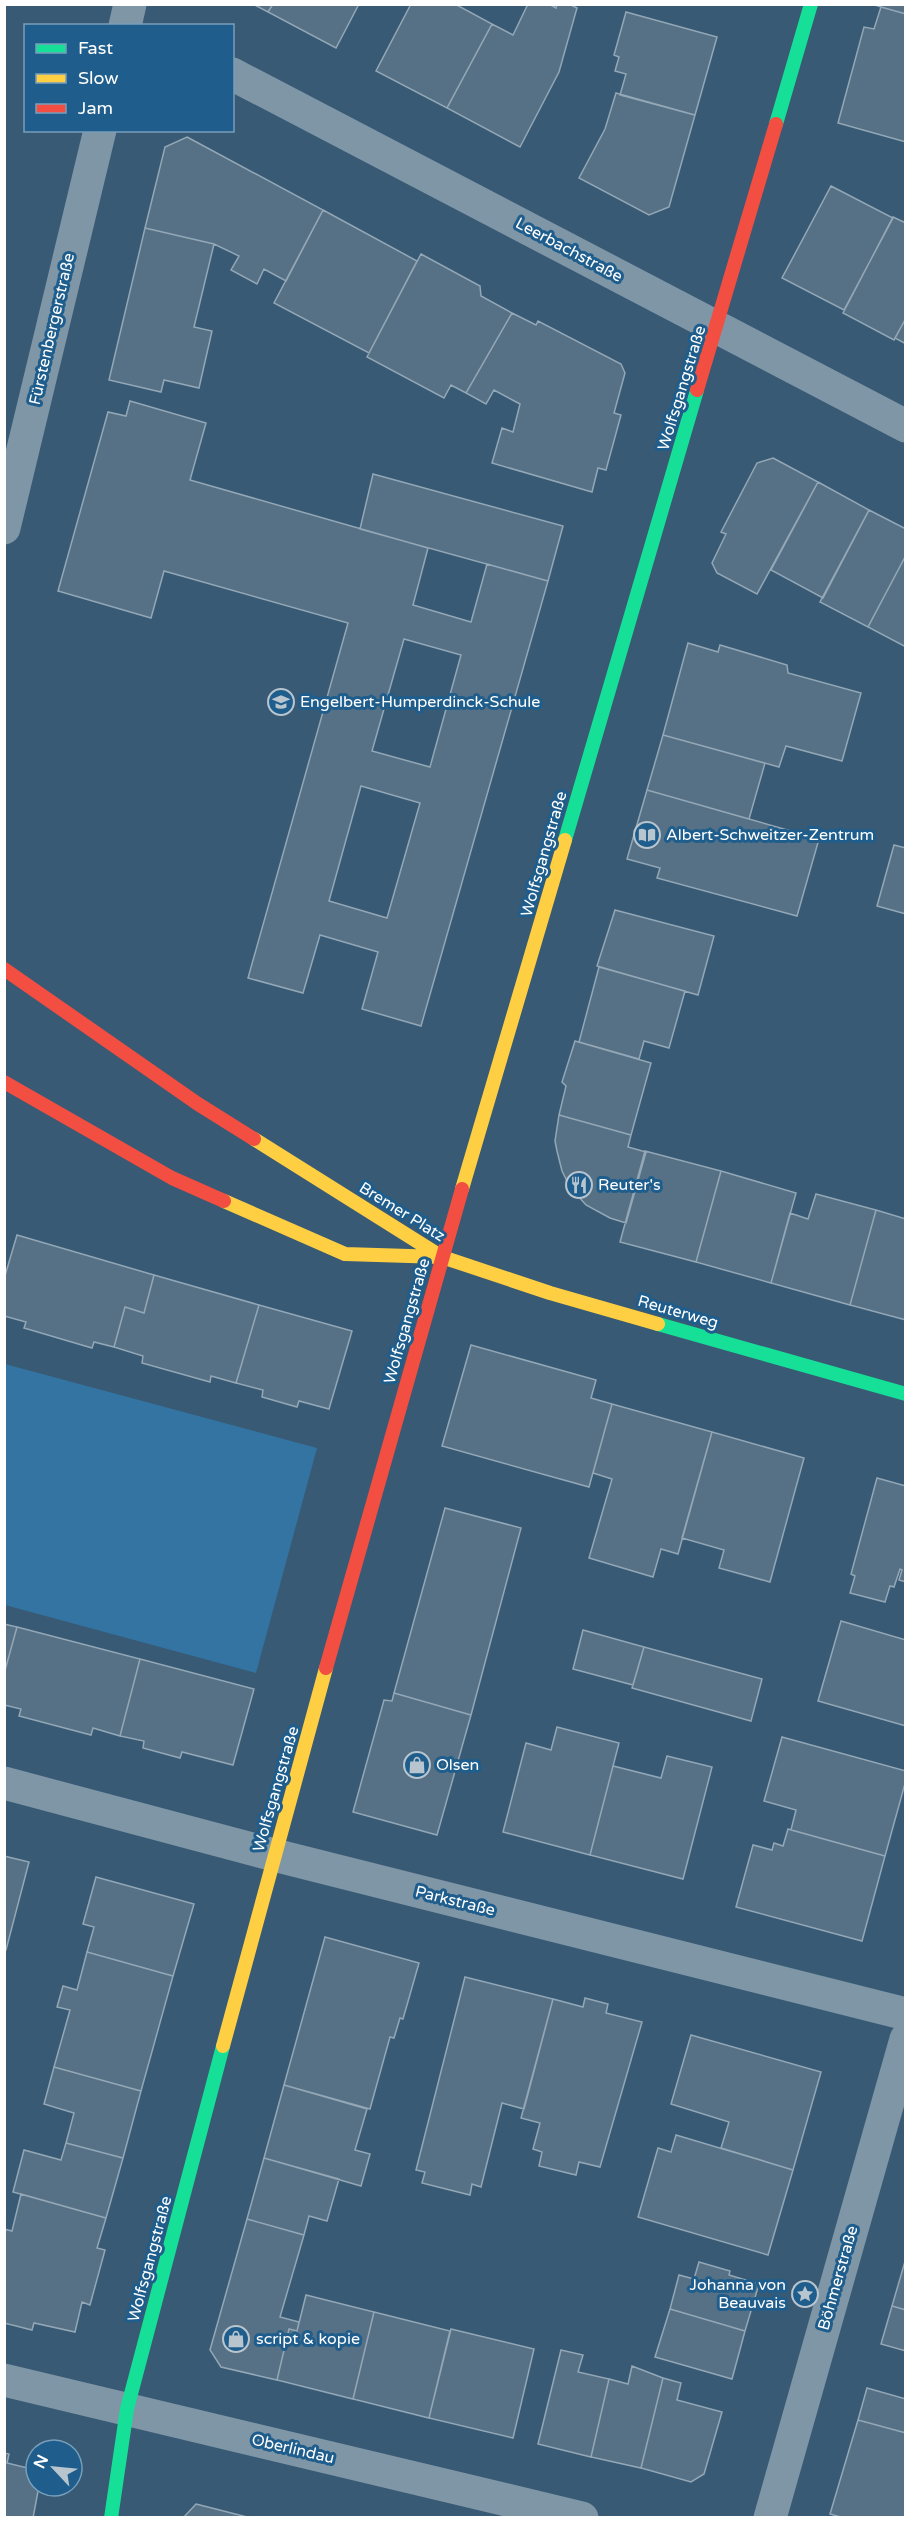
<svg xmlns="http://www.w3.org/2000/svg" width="910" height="2522" viewBox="0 0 910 2522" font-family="'Varela Round',sans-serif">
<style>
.green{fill:#3474a2}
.building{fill:#567185;stroke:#93a7b6;stroke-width:1.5;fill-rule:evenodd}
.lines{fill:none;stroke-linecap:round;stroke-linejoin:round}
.street{stroke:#7f96a7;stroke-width:33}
.fast{stroke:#16e098;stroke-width:14}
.slow{stroke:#ffcf43;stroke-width:14}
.jam{stroke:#f24e42;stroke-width:14}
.labels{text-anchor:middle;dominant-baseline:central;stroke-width:6;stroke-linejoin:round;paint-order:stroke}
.street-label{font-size:16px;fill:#fff;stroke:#1f5e8c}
.poi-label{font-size:16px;fill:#fff;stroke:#1f5e8c;text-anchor:start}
</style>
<rect width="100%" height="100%" fill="#385a74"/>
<path class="green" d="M 5,1364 L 317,1448 L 256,1673 L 5,1605 Z"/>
<path class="building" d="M 253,4 L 273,4 L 268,12 Z
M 273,4 L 359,4 L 336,48 L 268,12 Z
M 411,4 L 455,4 L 492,24 L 447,108 L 376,71 Z
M 528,4 L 549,4 L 556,8 L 557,4 L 569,4 L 577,8 L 559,72 L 520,147 L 447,108 L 492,24 L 513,35 Z
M 872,4 L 906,4 L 906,14 L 881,7 Z
M 881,7 L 906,14 L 906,142 L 838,123 L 864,27 L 874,29 Z
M 626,12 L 717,37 L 695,115 L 620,95 L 626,74 L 615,71 L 619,57 L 614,55 Z
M 616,93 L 695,115 L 669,207 L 649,215 L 579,178 L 605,129 Z
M 187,137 L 323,210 L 286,281 L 264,269 L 257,284 L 231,270 L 239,256 L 214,244 L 145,228 L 165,147 Z
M 831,186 L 893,218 L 844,310 L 782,278 Z
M 323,210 L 417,261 L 369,353 L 274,303 Z
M 893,217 L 906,223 L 906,318 L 894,340 L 843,313 Z
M 145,228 L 214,244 L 194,327 L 212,331 L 199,388 L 164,380 L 161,392 L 109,380 Z
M 421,254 L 480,286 L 481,296 L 512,313 L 466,393 L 451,385 L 444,398 L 367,357 Z
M 512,313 L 536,325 L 538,321 L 621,364 L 625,373 L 614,413 L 621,415 L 606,470 L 598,468 L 592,492 L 492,463 L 502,428 L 513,432 L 520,404 L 494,390 L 486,404 L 466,393 Z
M 906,318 L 906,344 L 895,338 Z
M 130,401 L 206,423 L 190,480 L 428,548 L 413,605 L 471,622 L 487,564 L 548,581 L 421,1026 L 362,1009 L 378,952 L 320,935 L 303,993 L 248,978 L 348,623 L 164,571 L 151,618 L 58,591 L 108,412 L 126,416 ZM 404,639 L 461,655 L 430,767 L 372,751 ZM 361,786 L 420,803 L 387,918 L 329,901 Z
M 773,458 L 818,482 L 757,594 L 717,573 L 712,563 L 726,534 L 721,532 L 757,463 Z
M 373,474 L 563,526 L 548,581 L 360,529 Z
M 818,482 L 869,510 L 823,598 L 771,570 Z
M 869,510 L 906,529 L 906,555 L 868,627 L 820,602 Z
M 906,555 L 906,647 L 868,627 Z
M 688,643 L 718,652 L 720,645 L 787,665 L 788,673 L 861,693 L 842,761 L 786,746 L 779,767 L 663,735 Z
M 663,735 L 765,763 L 749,819 L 647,790 Z
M 647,790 L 819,839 L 797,916 L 657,878 L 660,868 L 627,859 Z
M 894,845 L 906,848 L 906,914 L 877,906 Z
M 615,910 L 714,936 L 698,995 L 597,966 Z
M 599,967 L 685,991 L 669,1048 L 644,1041 L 639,1059 L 579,1042 Z
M 575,1041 L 651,1063 L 631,1135 L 559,1115 L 566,1086 L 562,1082 Z
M 559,1115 L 631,1135 L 628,1147 L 646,1152 L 626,1223 L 610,1218 L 586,1205 L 570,1187 L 562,1171 L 557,1151 L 555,1141 Z
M 645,1151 L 721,1171 L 696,1262 L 620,1242 Z
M 721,1171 L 796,1193 L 771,1283 L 696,1262 Z
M 816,1194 L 876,1210 L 850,1305 L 771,1283 L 790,1213 L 808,1219 Z
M 876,1210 L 906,1219 L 906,1320 L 850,1305 Z
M 17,1235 L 154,1275 L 144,1313 L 125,1307 L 114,1347 L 94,1342 L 92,1348 L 24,1328 L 26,1322 L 4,1316 L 4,1279 Z
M 154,1275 L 259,1305 L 236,1383 L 211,1376 L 210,1382 L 142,1363 L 143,1356 L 114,1347 L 125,1307 L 144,1313 Z
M 259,1305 L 352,1331 L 329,1409 L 299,1401 L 297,1407 L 262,1397 L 263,1390 L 236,1383 Z
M 471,1345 L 596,1380 L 591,1398 L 612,1404 L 589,1487 L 442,1446 Z
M 612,1404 L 712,1432 L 678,1554 L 661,1549 L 653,1577 L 589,1558 L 612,1479 L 593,1473 Z
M 712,1432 L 804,1458 L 770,1582 L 719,1568 L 724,1550 L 682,1538 Z
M 877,1478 L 906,1486 L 906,1582 L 899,1580 L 902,1570 L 900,1569 L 894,1587 L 890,1586 L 885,1602 L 850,1593 L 855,1576 L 851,1574 Z
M 445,1508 L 521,1528 L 471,1715 L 394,1693 Z
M 841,1621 L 906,1640 L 906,1726 L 818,1701 Z
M 4,1624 L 17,1627 L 4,1674 Z
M 17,1627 L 140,1659 L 120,1736 L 93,1728 L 91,1735 L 19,1716 L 21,1709 L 4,1705 L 4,1674 Z
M 583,1630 L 644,1647 L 633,1685 L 573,1669 Z
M 644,1647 L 762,1679 L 751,1721 L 632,1688 Z
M 140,1659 L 254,1689 L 233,1765 L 182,1752 L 180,1758 L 143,1748 L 144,1741 L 120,1736 Z
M 394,1693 L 471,1715 L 437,1835 L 353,1812 L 384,1700 L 392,1701 Z
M 557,1727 L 619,1743 L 590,1855 L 503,1832 L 526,1743 L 551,1750 Z
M 782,1737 L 906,1771 L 906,1780 L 885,1856 L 791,1830 L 796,1810 L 764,1801 Z
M 667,1756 L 712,1767 L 683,1879 L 590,1855 L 613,1766 L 661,1778 Z
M 788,1829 L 885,1856 L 862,1941 L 736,1907 L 753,1845 L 772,1850 L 774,1843 L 783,1846 Z
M 4,1856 L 29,1862 L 6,1950 L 4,1950 Z
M 96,1877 L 194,1904 L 173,1976 L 87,1952 L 94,1927 L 83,1924 Z
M 325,1937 L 419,1963 L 403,2019 L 400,2018 L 394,2038 L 390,2037 L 370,2109 L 284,2085 Z
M 87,1952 L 173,1976 L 141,2091 L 54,2067 L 70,2010 L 57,2007 L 63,1986 L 77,1990 Z
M 465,1977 L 553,1999 L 524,2109 L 502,2103 L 481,2187 L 472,2184 L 470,2195 L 422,2183 L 425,2172 L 416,2170 Z
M 585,1998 L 608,2004 L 606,2013 L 642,2022 L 600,2167 L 579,2162 L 576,2175 L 539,2166 L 542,2152 L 533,2149 L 540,2123 L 521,2118 L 553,1999 L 583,2007 Z
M 691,2035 L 821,2072 L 793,2170 L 721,2148 L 729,2122 L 671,2104 Z
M 54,2067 L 141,2091 L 123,2158 L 66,2143 L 74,2113 L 44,2104 Z
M 284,2085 L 367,2109 L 355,2150 L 370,2154 L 361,2186 L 264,2158 Z
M 676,2135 L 793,2170 L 768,2255 L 638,2217 L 658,2148 L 671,2152 Z
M 66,2143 L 123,2158 L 106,2218 L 13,2192 L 24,2150 L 61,2160 Z
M 264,2158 L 339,2179 L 327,2221 L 309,2216 L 304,2235 L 247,2219 Z
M 21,2194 L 106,2218 L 97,2248 L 105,2250 L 90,2305 L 82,2302 L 75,2332 L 34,2323 L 32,2330 L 4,2323 L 4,2229 L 12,2231 Z
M 247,2219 L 304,2235 L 280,2317 L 299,2322 L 297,2331 L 289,2329 L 277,2380 L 221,2367 L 210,2350 Z
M 906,2258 L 906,2310 L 892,2306 Z
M 699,2262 L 730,2271 L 729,2275 L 759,2284 L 745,2331 L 670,2309 L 679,2275 L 694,2279 Z
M 306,2295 L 374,2312 L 353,2399 L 277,2380 L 289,2329 L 297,2331 Z
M 892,2306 L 906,2310 L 906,2351 L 881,2344 Z
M 670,2309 L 745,2331 L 732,2379 L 655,2357 Z
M 374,2312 L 450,2331 L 429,2418 L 353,2399 Z
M 451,2329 L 534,2349 L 513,2438 L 429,2418 Z
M 561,2350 L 583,2355 L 578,2372 L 609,2379 L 591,2457 L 538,2444 Z
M 632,2366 L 663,2378 L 641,2468 L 591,2457 L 609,2379 L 628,2384 Z
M 663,2378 L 681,2383 L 677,2400 L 722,2412 L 704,2474 L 691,2482 L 641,2468 Z
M 867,2388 L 906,2399 L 906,2433 L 858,2420 Z
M 858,2420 L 906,2433 L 906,2518 L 844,2518 L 830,2514 Z
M 4,2453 L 9,2454 L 7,2463 L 36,2470 L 36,2486 L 39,2486 L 33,2518 L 4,2518 Z
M 196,2504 L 251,2518 L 183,2518 Z"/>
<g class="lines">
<path class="street" d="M 125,26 L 130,4
M 232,74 L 906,426
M 4,528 L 100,130
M 4,1783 L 274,1855 L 906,2014
M 4,2380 L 582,2518
M 770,2518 L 906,2039"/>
<path class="fast" d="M 776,124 L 811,4
M 565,840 L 697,390
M 658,1324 L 906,1394
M 111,2518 L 127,2409 L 223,2046"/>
<path class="slow" d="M 254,1139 L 442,1257 L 550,1293 L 658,1324
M 462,1189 L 565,840
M 224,1201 L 345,1254 L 441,1257
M 223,2046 L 326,1668"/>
<path class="jam" d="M 697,390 L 776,124
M 4,969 L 198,1104 L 254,1139
M 4,1082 L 172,1178 L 224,1201
M 326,1668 L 462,1189"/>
</g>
<defs>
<symbol id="school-ring" viewBox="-11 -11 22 22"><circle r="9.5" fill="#1f5e8c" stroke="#b9c5ce" stroke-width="1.5"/><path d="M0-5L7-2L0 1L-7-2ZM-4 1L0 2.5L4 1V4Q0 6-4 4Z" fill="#b9c5ce"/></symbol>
<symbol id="library-ring" viewBox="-11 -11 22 22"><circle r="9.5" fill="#1f5e8c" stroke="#b9c5ce" stroke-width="1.5"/><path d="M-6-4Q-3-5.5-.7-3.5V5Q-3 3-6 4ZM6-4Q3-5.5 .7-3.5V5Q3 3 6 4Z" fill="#b9c5ce"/></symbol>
<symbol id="restaurant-ring" viewBox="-11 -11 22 22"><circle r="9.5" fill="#1f5e8c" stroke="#b9c5ce" stroke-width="1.5"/><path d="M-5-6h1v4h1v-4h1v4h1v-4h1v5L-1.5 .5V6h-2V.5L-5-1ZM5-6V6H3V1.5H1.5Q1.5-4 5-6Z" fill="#b9c5ce"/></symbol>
<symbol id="shop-ring" viewBox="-11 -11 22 22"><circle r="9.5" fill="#1f5e8c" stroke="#b9c5ce" stroke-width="1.5"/><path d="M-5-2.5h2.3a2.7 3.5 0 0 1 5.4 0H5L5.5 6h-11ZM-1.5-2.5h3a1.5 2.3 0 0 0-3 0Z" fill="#b9c5ce"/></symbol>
<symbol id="sight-ring" viewBox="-11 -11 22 22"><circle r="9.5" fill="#1f5e8c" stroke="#b9c5ce" stroke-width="1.5"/><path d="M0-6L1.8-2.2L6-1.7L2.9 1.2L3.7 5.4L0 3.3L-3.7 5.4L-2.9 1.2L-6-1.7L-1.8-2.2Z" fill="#b9c5ce"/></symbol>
</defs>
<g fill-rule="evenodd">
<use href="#school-ring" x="266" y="687" width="30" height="30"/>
<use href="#library-ring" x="632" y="820" width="30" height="30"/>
<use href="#restaurant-ring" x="564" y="1170" width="30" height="30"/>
<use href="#shop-ring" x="402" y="1750" width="30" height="30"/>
<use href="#sight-ring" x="790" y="2279" width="30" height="30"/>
<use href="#shop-ring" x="221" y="2324" width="30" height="30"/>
</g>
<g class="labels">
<g class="street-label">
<text transform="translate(569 250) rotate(28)">Leerbachstraße</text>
<text transform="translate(52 329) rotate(-77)">Fürstenbergerstraße</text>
<text transform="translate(682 388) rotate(-73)">Wolfsgangstraße</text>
<text transform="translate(544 854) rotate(-74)">Wolfsgangstraße</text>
<text transform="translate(402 1212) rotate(32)">Bremer Platz</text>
<text transform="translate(678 1312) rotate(16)">Reuterweg</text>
<text transform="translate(407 1321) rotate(-74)">Wolfsgangstraße</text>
<text transform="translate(276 1789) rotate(-74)">Wolfsgangstraße</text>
<text transform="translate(455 1901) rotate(14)">Parkstraße</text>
<text transform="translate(150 2259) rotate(-75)">Wolfsgangstraße</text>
<text transform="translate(838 2278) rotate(-74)">Böhmerstraße</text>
<text transform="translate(293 2449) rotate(13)">Oberlindau</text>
</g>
<g class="poi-label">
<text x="300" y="702">Engelbert-Humperdinck-Schule</text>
<text x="666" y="835">Albert-Schweitzer-Zentrum</text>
<text x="598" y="1185">Reuter's</text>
<text x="436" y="1765">Olsen</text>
<text x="786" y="2285" text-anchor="end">Johanna von<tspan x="786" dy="18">Beauvais</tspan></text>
<text x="256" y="2339">script &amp; kopie</text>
</g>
</g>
<rect width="910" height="2522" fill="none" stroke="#ffffff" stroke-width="12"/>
<rect x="24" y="24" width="210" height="108" fill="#1f5e8c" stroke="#799eba" stroke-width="1.5"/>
<rect x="36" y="44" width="30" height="9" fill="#16e098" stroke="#799eba" stroke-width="1.5"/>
<text x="78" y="54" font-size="18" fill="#ffffff">Fast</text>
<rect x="36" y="74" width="30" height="9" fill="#ffcf43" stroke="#799eba" stroke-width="1.5"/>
<text x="78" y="84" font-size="18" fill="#ffffff">Slow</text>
<rect x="36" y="104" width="30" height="9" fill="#f24e42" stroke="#799eba" stroke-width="1.5"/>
<text x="78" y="114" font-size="18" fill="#ffffff">Jam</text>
<g transform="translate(54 2468) rotate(296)"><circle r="28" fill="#1f5e8c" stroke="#799eba" stroke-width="1.5"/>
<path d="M0-4.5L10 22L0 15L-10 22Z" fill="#b9c5ce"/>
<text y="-9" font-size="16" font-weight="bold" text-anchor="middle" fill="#ffffff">N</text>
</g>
</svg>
